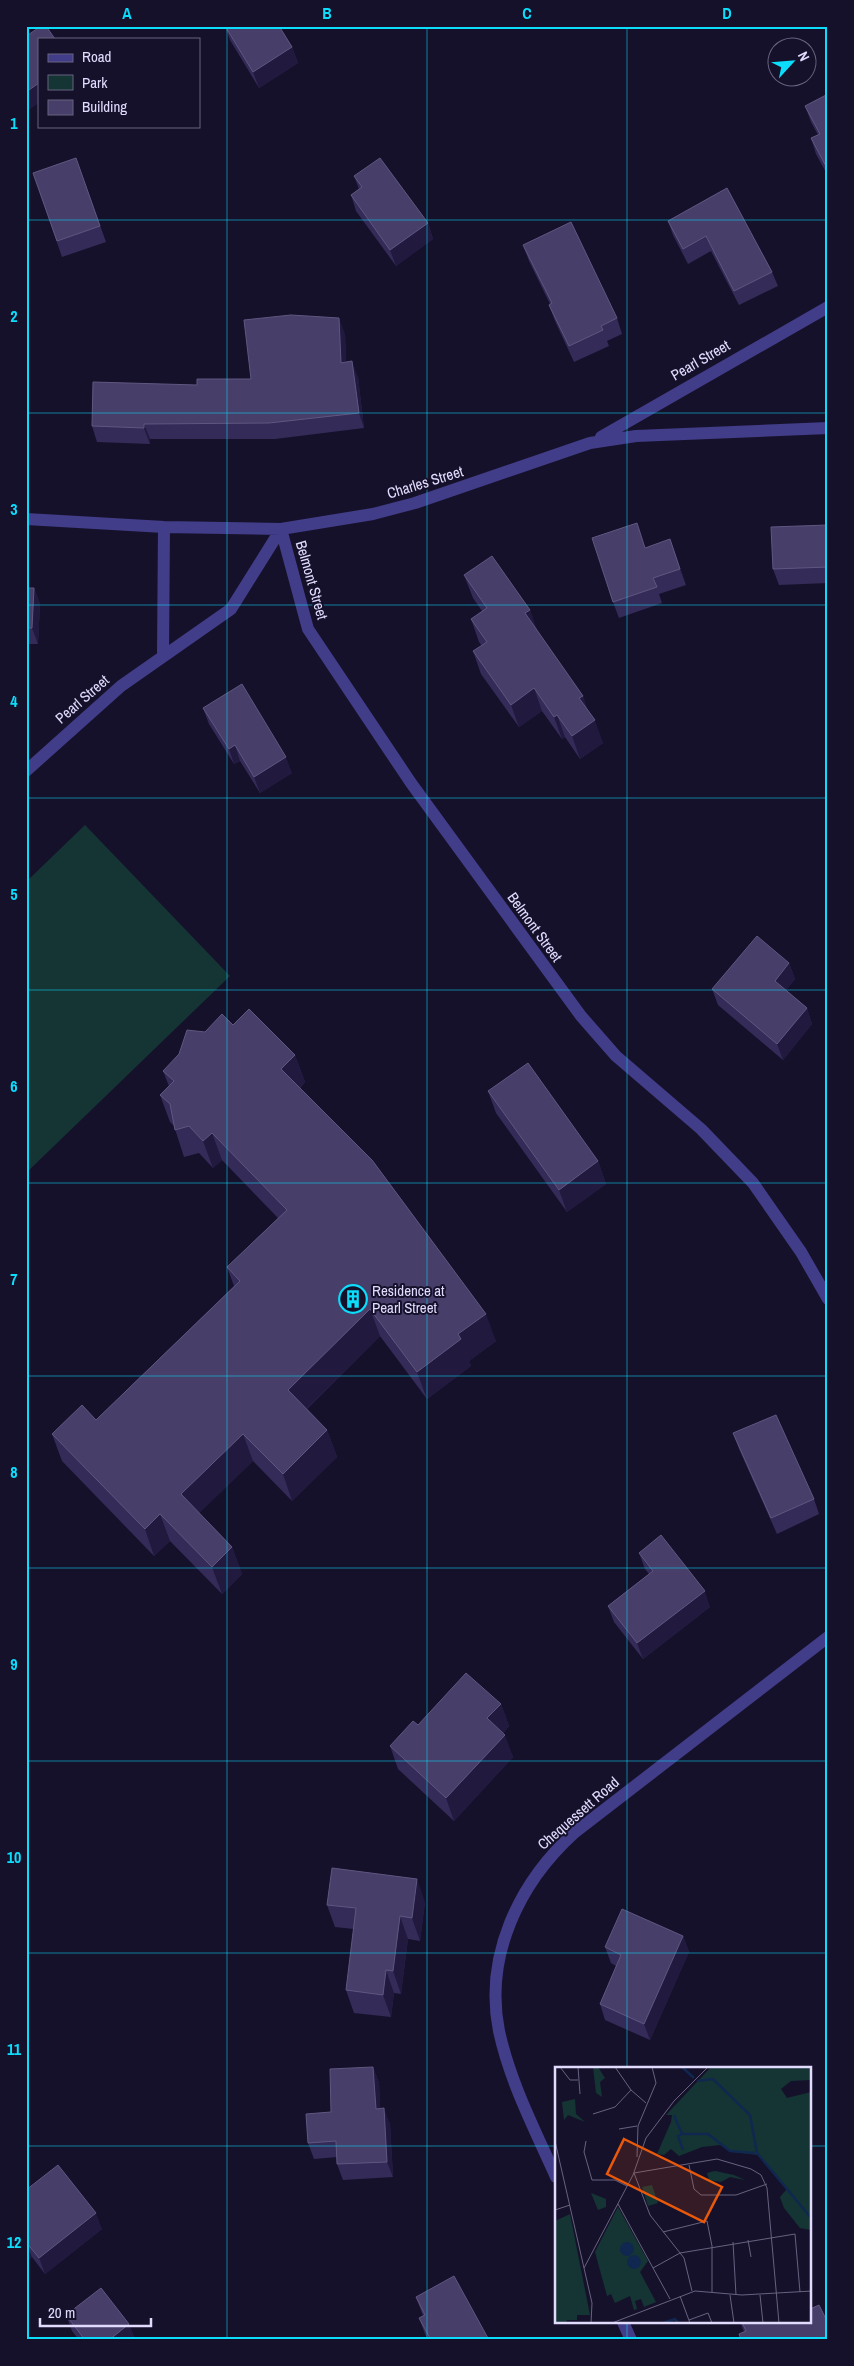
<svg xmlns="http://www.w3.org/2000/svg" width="854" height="2366" viewBox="0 0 854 2366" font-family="'Archivo Narrow',sans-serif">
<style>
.green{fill:#143534}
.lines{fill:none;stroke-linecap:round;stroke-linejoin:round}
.minor{stroke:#423d89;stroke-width:12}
.wall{fill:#352b58}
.shaded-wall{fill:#21193e}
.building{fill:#473e69;stroke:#605781}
.grid{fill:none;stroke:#0bddfb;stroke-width:1;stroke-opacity:0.55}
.labels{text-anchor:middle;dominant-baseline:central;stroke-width:4;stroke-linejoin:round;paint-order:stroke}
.street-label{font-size:15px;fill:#e1dcfe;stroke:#16112b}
.poi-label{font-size:15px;fill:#e1dcfe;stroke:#16112b;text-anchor:start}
.inset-river{fill:none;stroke:#102750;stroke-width:2.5}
.inset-road{fill:none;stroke:#67627f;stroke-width:1}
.view{fill:#e8590c;fill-opacity:0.15;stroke:#e8590c;stroke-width:2.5}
.inset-edge{fill:none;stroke:#e1dcfe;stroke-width:2.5}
.neatline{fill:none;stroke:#0bddfb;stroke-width:2}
.grid-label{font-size:16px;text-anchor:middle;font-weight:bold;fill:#0bddfb}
</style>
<rect width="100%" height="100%" fill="#16112b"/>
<path class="green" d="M 85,825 L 230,976 L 26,1173 L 26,882 Z"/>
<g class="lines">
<path class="minor" d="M 601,437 L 828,307
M 26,519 L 164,527 L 281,529 L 373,514 L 415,503 L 590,443 L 636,436 L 828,428
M 281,529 L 308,629 L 411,783 L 581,1016 L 616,1056 L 701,1129 L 753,1183 L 801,1252 L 828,1299
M 163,656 L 164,527
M 26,771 L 121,686 L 231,609 L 281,529
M 556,2177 C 535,2130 510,2082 499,2031 C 484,1956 519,1883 574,1833 L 828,1637
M 623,2322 L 631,2340"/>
</g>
<path class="wall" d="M 225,26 L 279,26 L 292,47 L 298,63 L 259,88 L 230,40 Z
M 828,94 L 828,176 L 816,154 L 811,138 L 818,135 L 811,122 L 805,106 Z
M 76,158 L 106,242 L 62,257 L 33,173 Z
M 354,176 L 428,223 L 433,239 L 396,266 L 356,211 L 351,195 L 359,189 Z
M 727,188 L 772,272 L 778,286 L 739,305 L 711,251 L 688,264 L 673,235 L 668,221 Z
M 523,245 L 617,318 L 622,334 L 607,341 L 609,346 L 574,362 L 555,321 L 549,305 L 550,304 L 529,261 Z
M 345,334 L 346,362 L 358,377 L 364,428 L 275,439 L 150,439 L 150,444 L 97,442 L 92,426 L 251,379 Z
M 828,525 L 828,583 L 779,585 L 773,569 Z
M 670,539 L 686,585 L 659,594 L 662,603 L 619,618 L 613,602 L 646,548 Z
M 464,575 L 530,610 L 537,631 L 583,696 L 587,709 L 603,743 L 580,759 L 565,737 L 562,739 L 542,711 L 519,727 L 481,674 L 473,651 L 482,646 L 479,642 L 471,619 L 482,611 L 473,598 Z
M 26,588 L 34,588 L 40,604 L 38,644 L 26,644 Z
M 203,708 L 292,773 L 260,793 L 240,761 L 234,764 L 209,724 Z
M 789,963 L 795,979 L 786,990 L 807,1008 L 812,1024 L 783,1060 L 718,1005 L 712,989 Z
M 233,1025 L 295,1055 L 305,1082 L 300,1088 L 496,1341 L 469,1361 L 471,1366 L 427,1399 L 380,1336 L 307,1409 L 327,1430 L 337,1457 L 292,1501 L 253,1461 L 199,1513 L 232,1547 L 242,1574 L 222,1594 L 170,1541 L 154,1556 L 62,1461 L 52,1434 L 96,1420 L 234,1286 L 227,1267 L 278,1218 L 222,1160 L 213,1168 L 199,1153 L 184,1157 L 174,1126 L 170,1122 L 160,1095 L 169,1086 L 163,1071 L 205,1032 Z
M 488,1091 L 598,1161 L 606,1184 L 567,1212 L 496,1113 Z
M 733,1433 L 814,1499 L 819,1514 L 777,1534 L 739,1449 Z
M 639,1553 L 710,1607 L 643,1659 L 614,1622 L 608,1606 L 649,1574 L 645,1569 Z
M 501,1704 L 509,1726 L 503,1733 L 513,1757 L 454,1821 L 398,1769 L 390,1746 L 418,1725 Z
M 425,1902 L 420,1941 L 408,1939 L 401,1994 L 394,1993 L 391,2017 L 354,2013 L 346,1990 L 354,1929 L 335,1927 L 327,1905 Z
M 683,1936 L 689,1952 L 650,2040 L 605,2020 L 600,2004 L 616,1966 L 611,1963 L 605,1947 Z
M 373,2067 L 379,2083 L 380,2108 L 390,2124 L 393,2177 L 343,2180 L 337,2164 L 337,2157 L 314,2159 L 308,2143 L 331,2112 Z
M 26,2190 L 102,2229 L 45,2274 L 32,2257 L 26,2262 Z
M 416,2297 L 489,2340 L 428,2340 L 425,2334 L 419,2318 L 423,2316 Z
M 66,2315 L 129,2324 L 135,2340 L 79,2340 L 72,2331 Z
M 740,2322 L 810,2322 L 828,2323 L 828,2340 L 741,2340 L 739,2334 L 744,2332 Z"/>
<path class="shaded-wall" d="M 292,47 L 298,63 L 259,88 L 253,72 Z
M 39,83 L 39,103 L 26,112 L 26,92 Z
M 428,223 L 433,239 L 396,266 L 390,250 Z
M 339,318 L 345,334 L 347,378 L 341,363 Z
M 352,361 L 358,377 L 364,428 L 359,413 Z
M 144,424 L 150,439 L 150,444 L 144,428 Z
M 670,539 L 676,555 L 686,585 L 680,569 Z
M 34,588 L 40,604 L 38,644 L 32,628 Z
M 530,610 L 538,632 L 525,613 Z
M 534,688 L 542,711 L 519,727 L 511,705 Z
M 583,696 L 591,719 L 579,698 Z
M 557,715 L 565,737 L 562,739 L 554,717 Z
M 595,720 L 603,743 L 580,759 L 572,736 Z
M 235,745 L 240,761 L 234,764 L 229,749 Z
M 286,757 L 292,773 L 260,793 L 254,777 Z
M 789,963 L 795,979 L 781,997 L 775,981 Z
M 807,1008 L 812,1024 L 783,1060 L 777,1044 Z
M 295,1055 L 305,1082 L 291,1096 L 281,1069 Z
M 212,1133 L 222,1160 L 213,1168 L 203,1141 Z
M 598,1161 L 606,1184 L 567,1212 L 559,1190 Z
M 370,1309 L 380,1336 L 298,1417 L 288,1390 Z
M 486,1314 L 496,1341 L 469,1361 L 471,1366 L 427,1399 L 417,1372 L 458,1334 Z
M 327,1430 L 337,1457 L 292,1501 L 283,1474 Z
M 243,1434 L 253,1461 L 191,1521 L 181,1494 Z
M 160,1514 L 170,1541 L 154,1556 L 145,1529 Z
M 232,1547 L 242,1574 L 222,1594 L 212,1567 Z
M 705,1591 L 710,1607 L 643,1659 L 637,1643 Z
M 501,1704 L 509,1726 L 495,1741 L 487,1718 Z
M 505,1735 L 513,1757 L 454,1821 L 446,1798 Z
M 417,1879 L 425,1902 L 420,1941 L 412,1918 Z
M 400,1916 L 408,1939 L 401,1994 L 393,1971 Z
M 683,1936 L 689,1952 L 650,2040 L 644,2024 Z
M 386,1970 L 394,1993 L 391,2017 L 383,1995 Z
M 373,2067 L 379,2083 L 381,2124 L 376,2109 Z
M 384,2108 L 390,2124 L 393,2177 L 387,2162 Z
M 96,2213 L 102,2229 L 45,2274 L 39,2258 Z
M 26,2242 L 32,2257 L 26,2262 Z
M 129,2324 L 135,2340 L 109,2340 Z"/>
<path class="building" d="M 41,26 L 46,26 L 55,39 L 39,39 L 39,83 L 26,92 L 26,32 L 28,35 Z
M 225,26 L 279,26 L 292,47 L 253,72 Z
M 828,94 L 828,170 L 811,138 L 820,134 L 805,106 Z
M 76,158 L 100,226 L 57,241 L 33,173 Z
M 380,158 L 428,223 L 390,250 L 351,195 L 362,187 L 354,176 Z
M 727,188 L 772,272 L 734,291 L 706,236 L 683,249 L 668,221 Z
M 571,222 L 617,318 L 601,326 L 603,330 L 569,346 L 549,305 L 552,303 L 523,245 Z
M 291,315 L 339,318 L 341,363 L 352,361 L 359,413 L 269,423 L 144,424 L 144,428 L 92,426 L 93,382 L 197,385 L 197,379 L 251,379 L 244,320 Z
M 637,523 L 645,548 L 670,539 L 680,569 L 653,578 L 657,587 L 613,602 L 592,538 Z
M 828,525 L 828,567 L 773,569 L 771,527 Z
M 492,556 L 530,610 L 525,613 L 583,696 L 579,698 L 595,720 L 572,736 L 557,715 L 554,717 L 534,688 L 511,705 L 473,651 L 487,642 L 471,619 L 487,608 L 464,575 Z
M 26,588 L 34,588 L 32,628 L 26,628 Z
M 242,684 L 286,757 L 254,777 L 235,745 L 229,749 L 203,708 Z
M 757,936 L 789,963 L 775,981 L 807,1008 L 777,1044 L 712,989 Z
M 249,1009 L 295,1055 L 281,1069 L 372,1160 L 486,1314 L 458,1334 L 461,1339 L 417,1372 L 370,1309 L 288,1390 L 327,1430 L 283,1474 L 243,1434 L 181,1494 L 232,1547 L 212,1567 L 160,1514 L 145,1529 L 52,1434 L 82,1405 L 96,1420 L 240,1281 L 227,1267 L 287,1210 L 212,1133 L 203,1141 L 189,1126 L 175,1130 L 170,1104 L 160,1095 L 174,1081 L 163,1071 L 179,1054 L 187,1030 L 205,1032 L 222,1014 L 233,1025 Z
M 528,1063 L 598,1161 L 559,1190 L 488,1091 Z
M 776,1415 L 814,1499 L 771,1518 L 733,1433 Z
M 661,1535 L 705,1591 L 637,1643 L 608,1606 L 653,1571 L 639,1553 Z
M 466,1673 L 501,1704 L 487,1718 L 505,1735 L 446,1798 L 390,1746 L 413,1721 L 418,1725 Z
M 332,1868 L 417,1879 L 412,1918 L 400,1916 L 393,1971 L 386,1970 L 383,1995 L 346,1990 L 356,1908 L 327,1905 Z
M 622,1909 L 683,1936 L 644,2024 L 600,2004 L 621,1955 L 605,1947 Z
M 373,2067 L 376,2109 L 384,2108 L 387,2162 L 337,2164 L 336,2141 L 308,2143 L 306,2114 L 331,2112 L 330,2069 Z
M 58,2165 L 96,2213 L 39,2258 L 26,2242 L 26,2190 Z
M 454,2276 L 489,2340 L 431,2340 L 419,2318 L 425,2315 L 416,2297 Z
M 101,2288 L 129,2324 L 109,2340 L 85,2340 L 66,2315 Z
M 819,2305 L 828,2323 L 828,2337 L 822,2340 L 741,2340 L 739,2334 L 746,2331 L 742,2322 L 810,2322 L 810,2309 Z"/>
<path class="grid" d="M 227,26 L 227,2340M 427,26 L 427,2340M 627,26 L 627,2068M 26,220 L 828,220M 26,413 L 828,413M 26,605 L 828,605M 26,798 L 828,798M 26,990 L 828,990M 26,1183 L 828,1183M 26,1376 L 828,1376M 26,1568 L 828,1568M 26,1761 L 828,1761M 26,1953 L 828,1953M 26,2146 L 556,2146M 810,2146 L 828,2146M 627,2322 L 627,2340"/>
<defs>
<symbol id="building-ring" viewBox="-11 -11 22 22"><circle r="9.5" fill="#16112b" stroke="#0bddfb" stroke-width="1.5"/><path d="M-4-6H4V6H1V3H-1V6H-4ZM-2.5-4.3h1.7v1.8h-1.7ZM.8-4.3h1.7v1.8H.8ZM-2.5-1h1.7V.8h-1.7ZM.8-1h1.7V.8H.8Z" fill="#0bddfb"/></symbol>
</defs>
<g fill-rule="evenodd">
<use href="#building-ring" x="337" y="1283" width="32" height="32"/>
</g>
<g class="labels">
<g class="street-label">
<text transform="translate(700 360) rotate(-30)">Pearl Street</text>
<text transform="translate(425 482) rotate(-17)">Charles Street</text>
<text transform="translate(312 580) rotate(74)">Belmont Street</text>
<text transform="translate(82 699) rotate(-41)">Pearl Street</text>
<text transform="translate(535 927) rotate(54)">Belmont Street</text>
<text transform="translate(578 1813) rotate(-41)">Chequessett Road</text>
</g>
<g class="poi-label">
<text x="372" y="1290">Residence at<tspan x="372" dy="17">Pearl Street</tspan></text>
</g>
</g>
<g transform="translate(555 2067)">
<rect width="256" height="256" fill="#16112b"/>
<path d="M 38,0 L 43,0 L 50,11 L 45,15 L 47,30 L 41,26 ZM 156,0 L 256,0 L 256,13 L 236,14 L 226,22 L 232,31 L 256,25 L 256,163 L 245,161 L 229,141 L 225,130 L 231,123 L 230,119 L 203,88 L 178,85 L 165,78 L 147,80 L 124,89 L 116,82 L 109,88 L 102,87 L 116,55 L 117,48 L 111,48 ZM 20,32 L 21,47 L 30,55 L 13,48 L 9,53 L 7,35 ZM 160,104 L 179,108 L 190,113 L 175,110 L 166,115 L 154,113 L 152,106 ZM 97,118 L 103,136 L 93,139 L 87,120 ZM 36,126 L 51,132 L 51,140 L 43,143 ZM 63,140 L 93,194 L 85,205 L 101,235 L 89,240 L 86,232 L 80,234 L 82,242 L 79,243 L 75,229 L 60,236 L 56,227 L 52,229 L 40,185 ZM 15,147 L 35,248 L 22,248 L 22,253 L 12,253 L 11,256 L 0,256 L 0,154 Z" fill="#143534"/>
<path d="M65 182a7 7 0 1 1 14 0a7 7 0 1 1-14 0ZM72 195a7 7 0 1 1 14 0a7 7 0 1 1-14 0Z" fill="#102750"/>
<path class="inset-river" d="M 127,0 L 139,11M 142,14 L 158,12 L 195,48 L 202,86 L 257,152M 119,48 L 127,67 L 153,67 L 175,84 L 200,86M 127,67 L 123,69 L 128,83M 108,256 L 120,252 L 123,256"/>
<path class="inset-road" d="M 5,0 L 15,13 L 23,13M 23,0 L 25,27M 60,0 L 76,23 L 91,36M 38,47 L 60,40 L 76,23M 64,62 L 82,59M 0,74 L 37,236 L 36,256M 31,74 L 29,85 L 37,113 L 60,113 L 72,119M 82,90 L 83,59 L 101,16 L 97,0M 134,98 L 139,122 L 146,128 L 181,128 L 212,117M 79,106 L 162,92 L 196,102 L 206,108 L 212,121 L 224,256M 79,106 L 95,148 L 129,191 L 137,224M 63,137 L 115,232M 0,143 L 15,138M 108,165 L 152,154 L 157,179 L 157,225M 193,173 L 196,190M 178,175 L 181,228M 29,201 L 78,108 L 91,71 L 119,34 L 153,0M 98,201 L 125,186 L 240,167 L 245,225M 175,228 L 179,256M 205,228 L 208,256M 125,229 L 135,256M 134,253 L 153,246 L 157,256M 57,256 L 140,224 L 187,228 L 257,224"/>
<path class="view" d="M 69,72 L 167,120 L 149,155 L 52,107 Z"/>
<rect width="256" height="256" class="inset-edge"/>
</g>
<rect width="854" height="2366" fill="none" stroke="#16112b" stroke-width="55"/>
<rect x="38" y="38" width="162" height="90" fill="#16112b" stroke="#67627f"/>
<rect x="48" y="54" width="25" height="8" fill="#423d89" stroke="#67627f"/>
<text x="82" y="62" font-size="15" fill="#e1dcfe">Road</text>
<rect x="48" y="75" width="25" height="15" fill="#143534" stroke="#67627f"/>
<text x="82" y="88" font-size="15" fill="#e1dcfe">Park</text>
<rect x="48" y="100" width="25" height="15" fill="#473e69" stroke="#67627f"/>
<text x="82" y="112" font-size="15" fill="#e1dcfe">Building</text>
<g transform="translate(792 62) rotate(64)"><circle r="24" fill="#16112b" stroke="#67627f"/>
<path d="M0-4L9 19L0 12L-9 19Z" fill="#0bddfb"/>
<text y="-8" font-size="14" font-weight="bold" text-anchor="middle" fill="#e1dcfe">N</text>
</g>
<path d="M40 2318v8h111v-8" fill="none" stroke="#e1dcfe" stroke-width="2.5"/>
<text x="48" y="2318" font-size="15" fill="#e1dcfe" stroke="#16112b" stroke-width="4" paint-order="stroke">20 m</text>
<rect x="28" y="28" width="798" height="2310" class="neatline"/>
<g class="grid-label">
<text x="127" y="19">A</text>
<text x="327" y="19">B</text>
<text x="527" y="19">C</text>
<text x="727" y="19">D</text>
<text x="14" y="129">1</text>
<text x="14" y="322">2</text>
<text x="14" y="515">3</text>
<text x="14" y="707">4</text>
<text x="14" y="900">5</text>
<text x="14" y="1092">6</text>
<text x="14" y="1285">7</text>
<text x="14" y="1478">8</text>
<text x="14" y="1670">9</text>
<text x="14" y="1863">10</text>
<text x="14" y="2055">11</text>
<text x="14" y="2248">12</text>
</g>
</svg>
